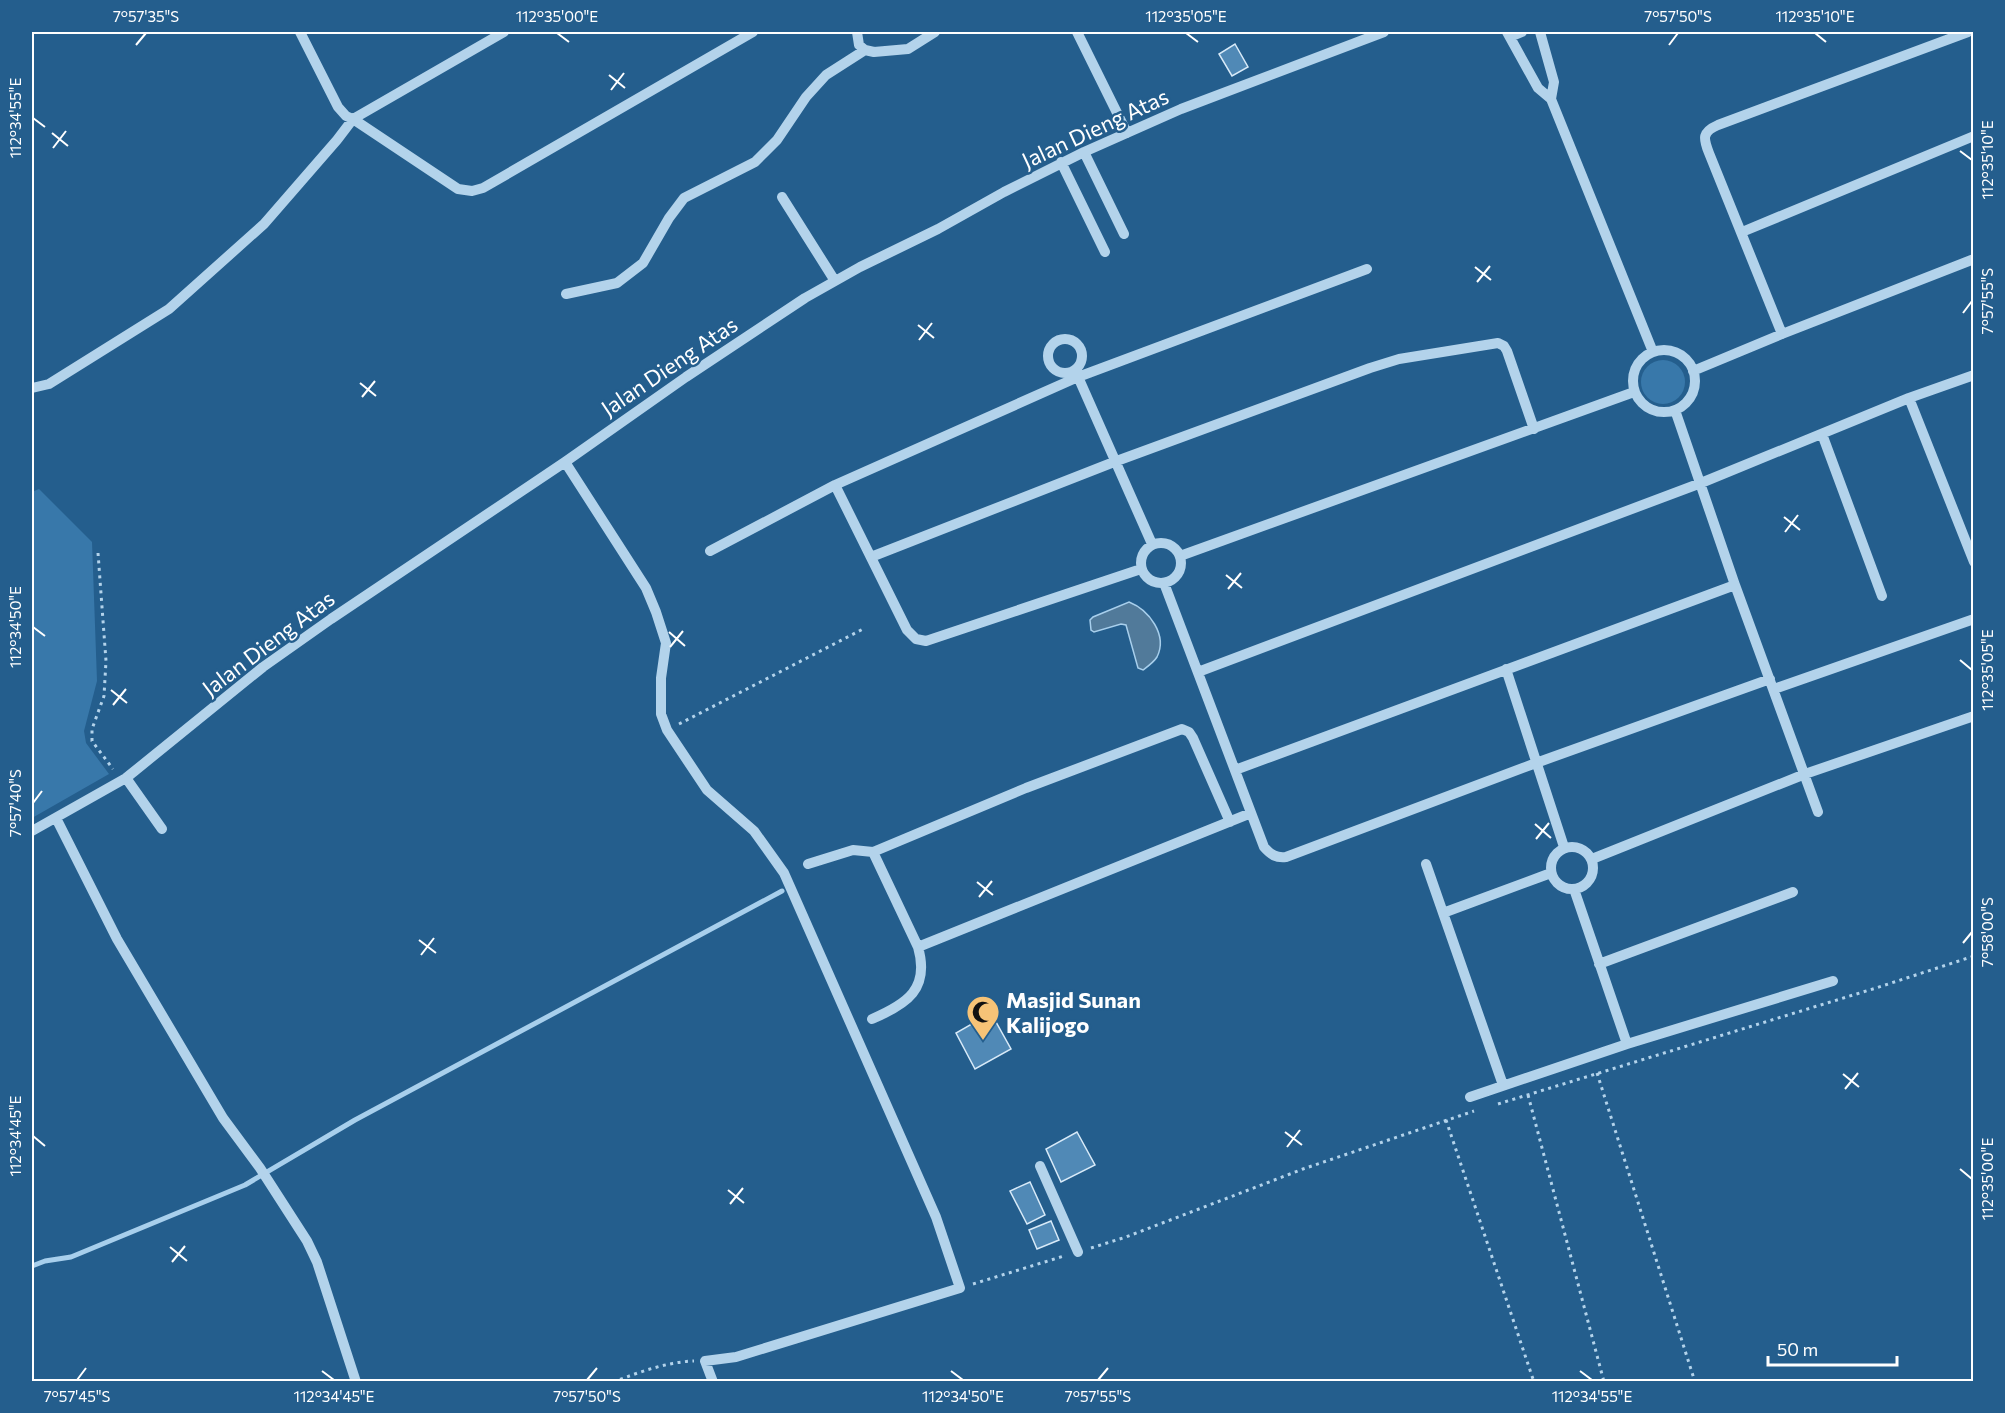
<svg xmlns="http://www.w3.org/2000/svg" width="2005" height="1413" viewBox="0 0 2005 1413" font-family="Commissioner,sans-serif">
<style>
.green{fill:#3878aa}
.water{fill:#517a9a;stroke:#a8cfec;stroke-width:1.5}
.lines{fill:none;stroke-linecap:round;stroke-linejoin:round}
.stream{stroke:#a8cfec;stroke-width:5}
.building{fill:#5089b6;stroke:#d8eaf8;stroke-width:1.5}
.path{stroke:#b3d3eb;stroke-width:3;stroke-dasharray:3 4.5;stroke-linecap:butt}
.minor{stroke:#b3d3eb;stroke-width:10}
.ticks{fill:none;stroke:#fff;stroke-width:2}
.labels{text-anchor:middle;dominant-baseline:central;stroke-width:5;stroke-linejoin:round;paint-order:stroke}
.street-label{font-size:22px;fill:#fff;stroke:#245e8d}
.poi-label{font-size:22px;font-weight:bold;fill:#fff;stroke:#245e8d;text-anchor:start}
.neatline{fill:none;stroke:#fff;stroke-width:2}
.ticks-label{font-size:15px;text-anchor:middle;fill:#fff}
</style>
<rect width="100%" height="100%" fill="#245e8d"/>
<path class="green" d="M1641 382a22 22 0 1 1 44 0a22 22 0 1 1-44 0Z
M 39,489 L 92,542 L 97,681 L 84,731 L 86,743 L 109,774 L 32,818 L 32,492 Z"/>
<path class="water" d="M 1129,602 C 1149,610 1168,635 1157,657 C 1154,662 1147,667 1143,670 L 1138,668 L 1126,625 L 1121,624 L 1094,632 L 1091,630 L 1090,620 L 1093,617 Z"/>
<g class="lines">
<path class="stream" d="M 32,1266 L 45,1261 L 71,1257 L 245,1185 L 355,1120 L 782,891"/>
</g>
<path class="building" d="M 1235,44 L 1248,67 L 1232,76 L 1219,54 Z
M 991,1013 L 1011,1049 L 975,1069 L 956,1033 Z
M 1077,1132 L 1095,1165 L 1061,1182 L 1046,1149 Z
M 1030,1182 L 1045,1215 L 1027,1224 L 1010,1191 Z
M 1051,1221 L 1059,1240 L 1037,1249 L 1029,1230 Z"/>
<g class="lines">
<path class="path" d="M 98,553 L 106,661 L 104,696 L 92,729 L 92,741 L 113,769
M 679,724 L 865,628
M 1597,1073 L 1695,1382
M 1528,1095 L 1604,1382
M 1498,1104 L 1876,988 L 1974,956
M 1446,1120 L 1534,1382
M 1091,1248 L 1126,1237 L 1303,1169 L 1474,1111
M 973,1284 L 1064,1256
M 613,1382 C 640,1372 666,1362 694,1361"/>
<path class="minor" d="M 300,32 L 338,107 L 346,116 L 353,119 L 504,32
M 857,32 L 859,45 L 865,50 L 874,52 L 908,49 L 935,32
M 1077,32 L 1127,133
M 1507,32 L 1538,88 L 1551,99 L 1653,352
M 1540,32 L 1554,82 L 1551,99
M 1510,37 L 1522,32
M 1084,152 L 1124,234
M 1061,162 L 1105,252
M 782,197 L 835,281
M 1742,232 L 1974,136
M 566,294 L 617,283 L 643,263 L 669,218 L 684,198 L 755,162 L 777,140 L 806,97 L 826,75 L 865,50
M 1782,334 L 1709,153 C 1703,138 1702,132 1718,125 L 1968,32
M1048 356a17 17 0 1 1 34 0a17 17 0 1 1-34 0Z
M1633 381a31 31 0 1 1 62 0a31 31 0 1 1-62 0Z
M 1075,370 L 1152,544
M 1693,371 L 1782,334 L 1974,259
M 32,388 L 49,384 L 169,309 L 264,224 L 337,140 L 353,119 L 458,189 L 472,191 L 483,188 L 753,32
M 1909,398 L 1974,375
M 1822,434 L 1882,596
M 565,462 L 646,588 L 656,612 L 666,643 L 661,678 L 661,714 L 667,730 L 707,790 L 754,831 L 784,873 L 936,1217 L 960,1288 L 736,1357 L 705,1361 L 713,1382
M 835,485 L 907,630 L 916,639 L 926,641 L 1141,569
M1141 563a20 20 0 1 1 40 0a20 20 0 1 1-40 0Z
M 710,551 L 835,485 L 1078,377 L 1367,269
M 1180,556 L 1634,392
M 871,557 L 1114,462 L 1370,368 L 1399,359 L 1498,343 L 1504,346 L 1507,351 L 1534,429
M 1164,583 L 1264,847 C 1271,855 1276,858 1286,857 L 1536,763 L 1770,679
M 1735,585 L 1818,812
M 1506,669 L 1564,847
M 1198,672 L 1701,483 L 1909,398 L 1974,562
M 1774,689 L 1974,619
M 1235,770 L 1735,585 L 1675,410
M 126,778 L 162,829
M 56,818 L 117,939 L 223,1118 L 260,1168 L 307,1241 L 317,1262 L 356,1382
M 32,831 L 126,778 L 263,667 L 331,619 L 565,462 L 686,377 L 805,298 L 860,267 L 938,229 L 1004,192 L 1084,152 L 1181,109 L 1384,32
M1551 868a21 21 0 1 1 42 0a21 21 0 1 1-42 0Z
M 1592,859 L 1805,774 L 1974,716
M 808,864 L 853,850 L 873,852 L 1026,788 L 1182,729 L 1189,732 L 1193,738 L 1230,822
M 1426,864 L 1503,1085
M 1574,889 L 1627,1044
M 1443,913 L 1551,873
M 918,947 L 1251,813
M 1599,964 L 1793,892
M 872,1019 C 907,1004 930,989 918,947 L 873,852
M 1470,1097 L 1627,1044 L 1833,981
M 1040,1166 L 1078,1252"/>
</g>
<path class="ticks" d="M 557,33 L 569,42M 1186,33 L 1198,42M 1815,33 L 1826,42M 136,45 L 146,33M 1669,45 L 1678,33M 609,75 L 625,88M 611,90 L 624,73M 33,118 L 45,127M 52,133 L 68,146M 53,148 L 66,131M 1960,151 L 1972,160M 1475,267 L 1491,280M 1477,282 L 1490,266M 1963,313 L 1972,301M 918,325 L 934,338M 919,340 L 932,323M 360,383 L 376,396M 362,397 L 375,381M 1784,517 L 1800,530M 1785,532 L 1798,515M 1226,575 L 1242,588M 1228,589 L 1241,573M 33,627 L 45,636M 669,632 L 685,646M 670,647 L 683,631M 1960,660 L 1972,670M 111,690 L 127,703M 113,705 L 126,689M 33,803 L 42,791M 1535,824 L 1551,838M 1536,839 L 1549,823M 977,882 L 993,895M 979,897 L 992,881M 419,940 L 436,953M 1963,943 L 1972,932M 421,955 L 434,938M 1843,1074 L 1859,1087M 1845,1089 L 1858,1073M 1285,1132 L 1302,1145M 33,1136 L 45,1146M 1287,1147 L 1300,1130M 1960,1169 L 1972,1179M 728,1190 L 744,1203M 730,1204 L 743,1188M 170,1247 L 187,1261M 172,1262 L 185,1246M 322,1371 L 334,1380M 951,1371 L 963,1380M 1580,1371 L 1592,1380M 77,1380 L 86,1368M 587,1380 L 597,1368M 1098,1380 L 1108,1368"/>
<defs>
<symbol id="mosque-pin" viewBox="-11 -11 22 30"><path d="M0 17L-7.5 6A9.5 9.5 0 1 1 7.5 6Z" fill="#f6c377" stroke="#245e8d"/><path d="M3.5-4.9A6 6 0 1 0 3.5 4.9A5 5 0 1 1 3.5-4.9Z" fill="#111"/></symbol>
</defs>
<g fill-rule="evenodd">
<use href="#mosque-pin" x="964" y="993" width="38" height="52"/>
</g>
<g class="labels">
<g class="street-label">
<text transform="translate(1095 128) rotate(-25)">Jalan Dieng Atas</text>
<text transform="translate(669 366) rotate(-34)">Jalan Dieng Atas</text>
<text transform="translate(268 643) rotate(-37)">Jalan Dieng Atas</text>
</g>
<g class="poi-label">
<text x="1006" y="999">Masjid Sunan<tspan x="1006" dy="25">Kalijogo</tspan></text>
</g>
</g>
<rect width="2005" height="1413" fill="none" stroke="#245e8d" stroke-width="66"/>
<path d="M1768 1356v9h129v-9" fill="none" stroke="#ffffff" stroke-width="3"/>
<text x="1777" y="1356" font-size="18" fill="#ffffff" stroke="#245e8d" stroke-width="4.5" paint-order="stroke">50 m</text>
<rect x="33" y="33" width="1939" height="1347" class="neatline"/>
<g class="ticks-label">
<text x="146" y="22">7°57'35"S</text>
<text x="557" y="22">112°35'00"E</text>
<text x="1186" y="22">112°35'05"E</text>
<text x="1678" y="22">7°57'50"S</text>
<text x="1815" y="22">112°35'10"E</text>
<text transform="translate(16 118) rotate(-90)" y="5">112°34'55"E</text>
<text transform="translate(1988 160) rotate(-90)" y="5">112°35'10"E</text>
<text transform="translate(1988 301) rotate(-90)" y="5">7°57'55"S</text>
<text transform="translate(16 627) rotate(-90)" y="5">112°34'50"E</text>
<text transform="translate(1988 670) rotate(-90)" y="5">112°35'05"E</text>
<text transform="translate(16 803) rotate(-90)" y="5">7°57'40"S</text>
<text transform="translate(1988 932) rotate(-90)" y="5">7°58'00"S</text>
<text transform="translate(16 1136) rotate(-90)" y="5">112°34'45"E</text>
<text transform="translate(1988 1179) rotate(-90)" y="5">112°35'00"E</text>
<text x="77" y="1402">7°57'45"S</text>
<text x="334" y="1402">112°34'45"E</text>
<text x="587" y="1402">7°57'50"S</text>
<text x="963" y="1402">112°34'50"E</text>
<text x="1098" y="1402">7°57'55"S</text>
<text x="1592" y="1402">112°34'55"E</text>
</g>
</svg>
